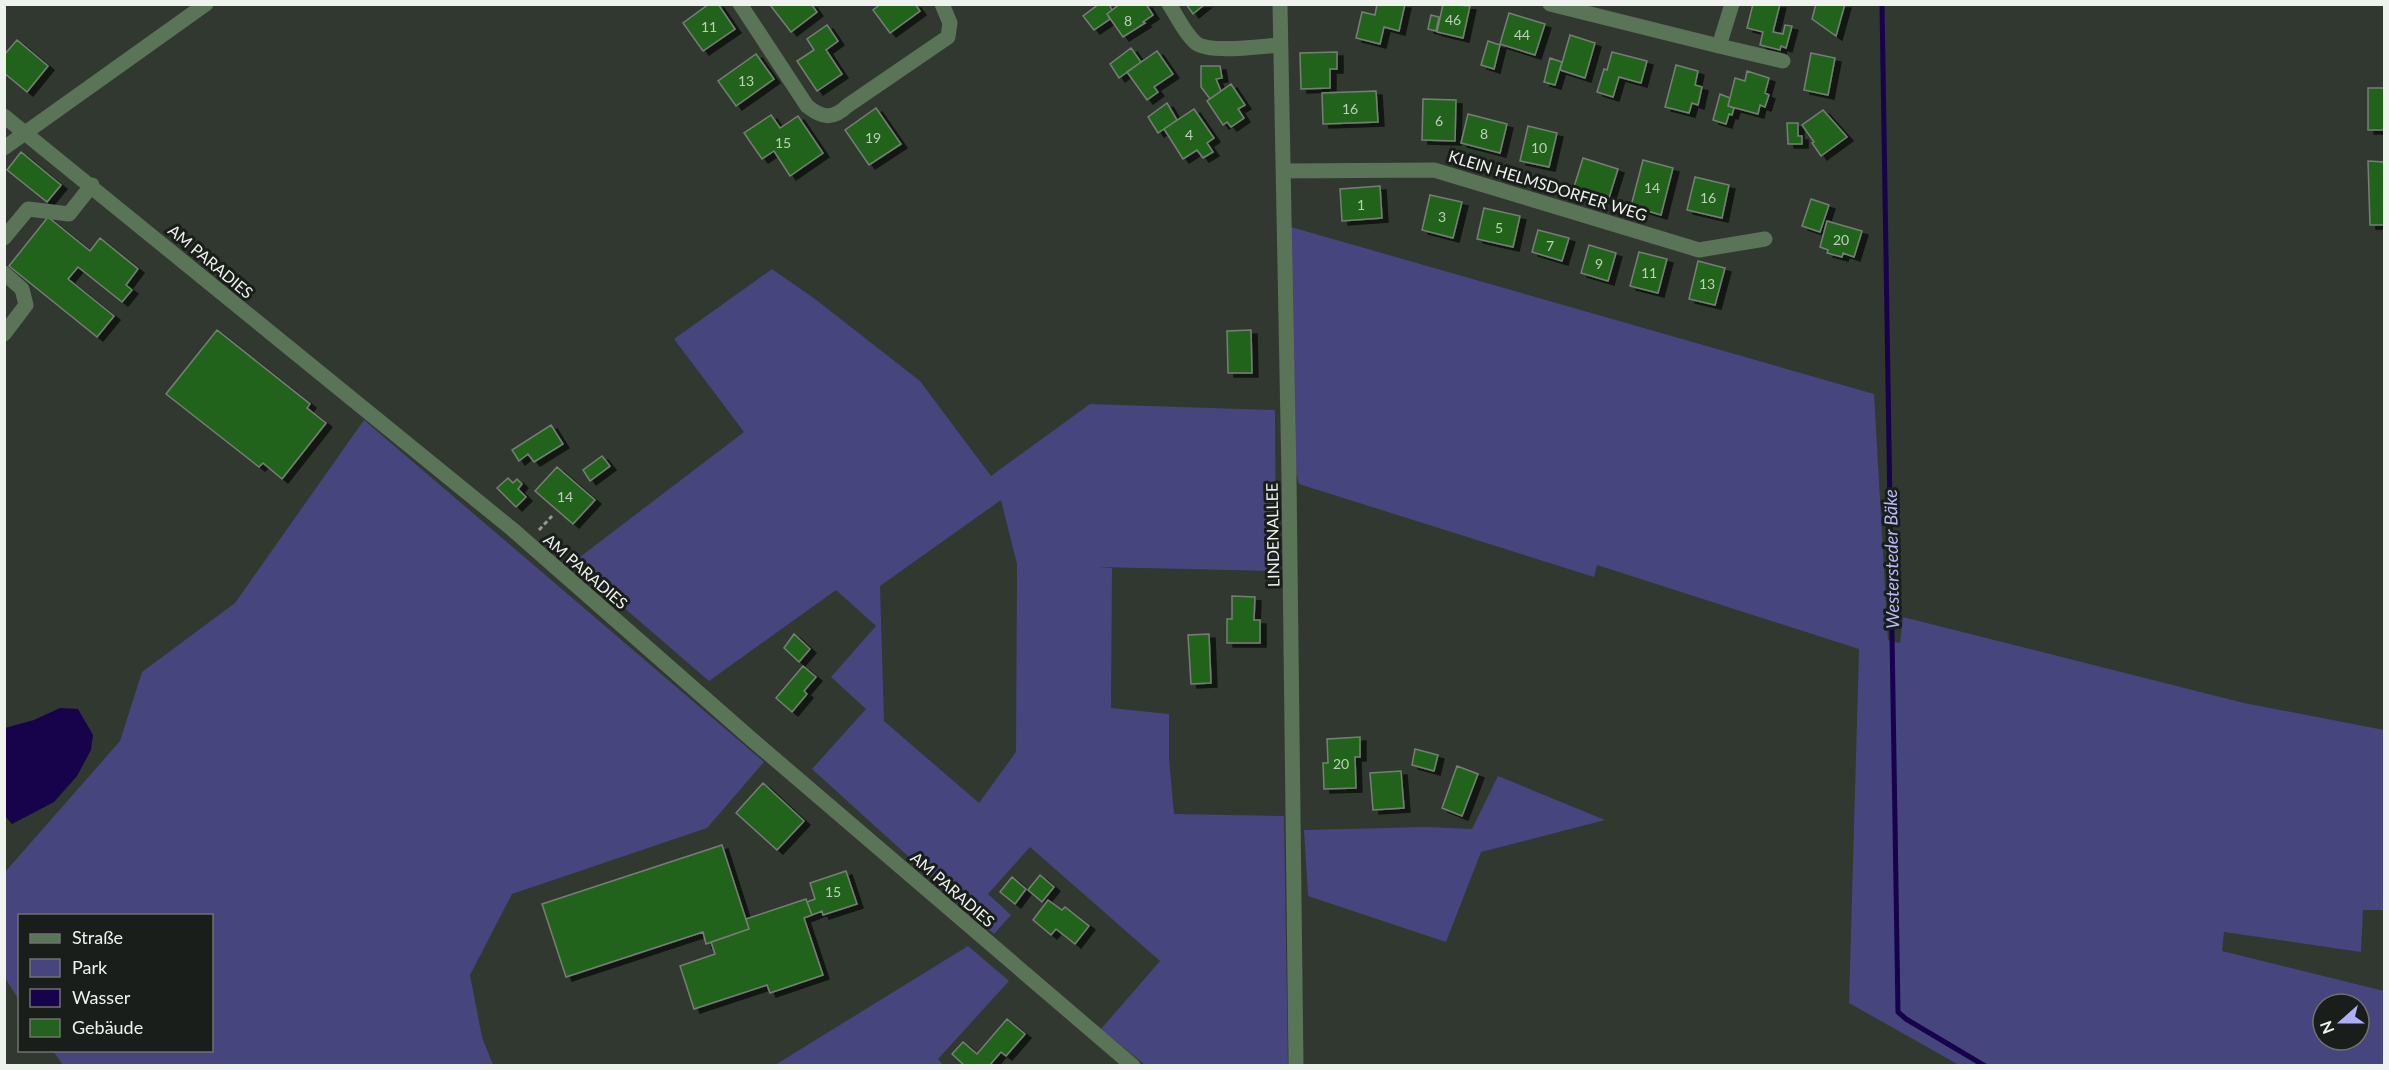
<svg xmlns="http://www.w3.org/2000/svg" width="2389" height="1070" viewBox="0 0 2389 1070" font-family="Lato,sans-serif">
<style>
.green{fill:#46457e;fill-rule:evenodd}
.water{fill:#16034c}
.lines{fill:none;stroke-linecap:round;stroke-linejoin:round}
.stream{stroke:#16034c;stroke-width:5}
.building{fill:#24631f;stroke:#767f75;stroke-width:1.5;filter:url(#shadow)}
.path{stroke:#929992;stroke-width:3;stroke-dasharray:4.5 3;stroke-linecap:butt}
.minor{stroke:#597457;stroke-width:15}
.labels{text-anchor:middle;dominant-baseline:central;stroke-width:6;stroke-linejoin:round;paint-order:stroke}
.number-label{font-size:14px;fill:#bccfba}
.street-label{font-size:16px;fill:#eef3ee;stroke:#1a1e1a}
.water-label{font-size:18px;font-style:italic;fill:#b9bcfc;stroke:#1a1e1a}
</style>
<defs>
<filter id="shadow"><feDropShadow dx="6" dy="4" stdDeviation="0" flood-color="#0009"/></filter>
</defs>
<rect width="100%" height="100%" fill="#30382f"/>
<path class="green" d="M 1291,227 L 1874,394 L 1888,640 L 1900,643 L 1903,617 L 2244,703 L 2384,730 L 2384,910 L 2363,910 L 2361,952 L 2224,932 L 2222,951 L 2384,991 L 2384,1065 L 1959,1065 L 1849,1003 L 1859,649 L 1597,565 L 1594,577 L 1299,484 L 1295,468 ZM 2323,1004 L 2359,1004 L 2359,1040 L 2323,1040 Z
M 772,269 L 815,299 L 920,381 L 991,476 L 1090,404 L 1275,410 L 1276,571 L 1099,567 L 1112,568 L 1111,708 L 1169,714 L 1169,759 L 1174,814 L 1284,816 L 1288,1065 L 1145,1065 L 1101,1029 L 1160,961 L 1030,847 L 988,894 L 1011,915 L 994,934 L 812,769 L 866,709 L 831,677 L 876,626 L 836,590 L 709,681 L 572,563 L 744,432 L 674,339 ZM 1001,500 L 1017,564 L 1016,752 L 979,803 L 884,721 L 880,586 Z
M 364,420 L 764,762 L 707,828 L 512,894 L 470,975 L 482,1037 L 493,1065 L 63,1065 L 53,1051 L 212,1050 L 212,916 L 20,916 L 19,1000 L 5,978 L 5,872 L 120,741 L 142,672 L 235,603 Z
M 1498,776 L 1605,820 L 1481,852 L 1446,942 L 1308,896 L 1304,830 L 1426,827 L 1472,829 Z
M 968,946 L 1009,981 L 938,1059 L 943,1065 L 775,1065 Z"/>
<path class="water" d="M 60,708 L 78,709 L 93,735 L 91,750 L 77,776 L 54,802 L 12,824 L 5,816 L 5,728 L 34,720 Z"/>
<g class="lines">
<path class="stream" d="M 1882,4 L 1898,1012 L 1906,1019 L 1985,1066"/>
</g>
<path class="building" d="M 709,4 L 718,4 L 735,29 L 703,51 L 683,23 Z
M 811,4 L 817,12 L 791,32 L 770,5 Z
M 881,4 L 915,4 L 920,11 L 890,33 L 873,10 Z
M 1099,4 L 1109,4 L 1112,10 L 1107,14 L 1110,19 L 1094,30 L 1083,16 Z
M 1120,4 L 1146,4 L 1153,15 L 1143,22 L 1145,23 L 1123,37 L 1107,14 Z
M 1186,4 L 1205,4 L 1193,14 Z
M 1377,4 L 1405,4 L 1399,31 L 1384,27 L 1380,44 L 1356,38 L 1362,12 L 1375,15 Z
M 1443,4 L 1470,6 L 1463,38 L 1437,32 Z
M 1753,4 L 1780,4 L 1773,32 L 1783,34 L 1785,25 L 1792,26 L 1786,48 L 1781,46 L 1780,50 L 1760,45 L 1763,32 L 1747,28 Z
M 1816,4 L 1845,4 L 1836,36 L 1812,19 Z
M 1509,13 L 1545,24 L 1535,55 L 1500,44 Z
M 1431,15 L 1439,17 L 1436,31 L 1428,29 Z
M 827,25 L 838,41 L 826,50 L 842,74 L 817,91 L 797,61 L 814,50 L 807,39 Z
M 1570,35 L 1595,43 L 1585,78 L 1560,70 Z
M 17,40 L 48,66 L 27,92 L 4,73 L 4,55 Z
M 1488,41 L 1500,45 L 1494,69 L 1481,65 Z
M 1131,48 L 1141,62 L 1119,78 L 1110,64 Z
M 1157,51 L 1173,74 L 1154,87 L 1158,92 L 1147,100 L 1127,72 Z
M 1337,52 L 1337,69 L 1330,69 L 1330,88 L 1301,89 L 1300,53 Z
M 1612,52 L 1647,61 L 1641,83 L 1619,77 L 1613,97 L 1597,92 L 1604,69 L 1607,70 Z
M 1811,53 L 1835,58 L 1828,95 L 1804,90 Z
M 756,54 L 774,79 L 736,106 L 718,81 Z
M 1550,58 L 1562,62 L 1555,85 L 1544,82 Z
M 1676,65 L 1698,71 L 1695,85 L 1702,87 L 1698,105 L 1692,103 L 1689,113 L 1665,107 Z
M 1201,66 L 1220,66 L 1222,78 L 1216,79 L 1221,91 L 1210,99 L 1201,87 Z
M 1747,71 L 1769,78 L 1765,93 L 1769,95 L 1765,107 L 1760,105 L 1758,114 L 1728,106 L 1735,78 L 1745,81 Z
M 1231,84 L 1245,105 L 1238,109 L 1244,118 L 1231,127 L 1227,122 L 1223,125 L 1207,101 Z
M 2368,88 L 2384,88 L 2384,130 L 2368,130 Z
M 1376,91 L 1378,122 L 1323,124 L 1322,93 Z
M 1720,94 L 1730,98 L 1728,106 L 1734,108 L 1732,115 L 1729,114 L 1726,124 L 1713,120 Z
M 1423,99 L 1456,100 L 1455,141 L 1422,140 Z
M 1167,103 L 1177,120 L 1158,133 L 1148,117 Z
M 876,108 L 901,144 L 869,165 L 845,130 Z
M 1194,109 L 1214,138 L 1207,143 L 1213,152 L 1203,158 L 1197,150 L 1183,159 L 1164,129 Z
M 1823,110 L 1847,137 L 1821,156 L 1812,143 L 1814,142 L 1802,125 Z
M 1468,114 L 1507,124 L 1500,153 L 1461,143 Z
M 771,115 L 780,128 L 798,116 L 823,153 L 790,176 L 774,151 L 762,159 L 744,133 Z
M 1787,123 L 1798,123 L 1798,136 L 1802,136 L 1802,144 L 1788,144 Z
M 1528,126 L 1557,133 L 1549,167 L 1520,161 Z
M 21,152 L 61,185 L 47,202 L 7,170 Z
M 1583,158 L 1618,169 L 1608,201 L 1573,190 Z
M 1643,160 L 1673,168 L 1661,215 L 1631,206 Z
M 2368,161 L 2384,162 L 2384,225 L 2370,225 Z
M 1695,177 L 1729,185 L 1722,218 L 1687,210 Z
M 1380,186 L 1382,218 L 1342,221 L 1340,189 Z
M 1430,195 L 1462,202 L 1453,238 L 1422,230 Z
M 1811,199 L 1829,205 L 1820,232 L 1802,226 Z
M 1484,208 L 1520,216 L 1513,247 L 1477,239 Z
M 48,217 L 90,251 L 100,238 L 138,269 L 126,285 L 132,290 L 122,302 L 78,267 L 68,279 L 114,316 L 97,337 L 9,266 Z
M 1827,221 L 1862,231 L 1854,257 L 1843,253 L 1842,257 L 1827,253 L 1828,250 L 1820,247 Z
M 1538,230 L 1569,238 L 1562,261 L 1532,252 Z
M 1589,245 L 1616,253 L 1608,281 L 1581,273 Z
M 1639,252 L 1667,259 L 1658,293 L 1630,286 Z
M 1698,261 L 1725,268 L 1715,305 L 1689,299 Z
M 217,330 L 310,404 L 307,408 L 326,423 L 282,479 L 263,463 L 259,467 L 166,394 Z
M 1251,330 L 1252,373 L 1228,373 L 1227,331 Z
M 551,425 L 563,444 L 534,462 L 528,454 L 519,461 L 512,450 Z
M 602,456 L 610,466 L 590,481 L 583,470 Z
M 557,467 L 595,500 L 573,524 L 535,491 Z
M 508,478 L 513,483 L 517,479 L 522,484 L 518,489 L 526,497 L 516,507 L 497,488 Z
M 1232,596 L 1255,597 L 1254,620 L 1260,620 L 1260,643 L 1227,643 L 1227,619 L 1232,619 Z
M 794,634 L 810,649 L 799,662 L 784,648 Z
M 1209,634 L 1211,683 L 1191,684 L 1188,635 Z
M 803,666 L 816,677 L 804,691 L 807,694 L 792,712 L 776,698 Z
M 1360,737 L 1360,757 L 1355,757 L 1356,788 L 1324,789 L 1323,763 L 1328,763 L 1327,739 Z
M 1415,749 L 1438,755 L 1434,771 L 1412,765 Z
M 1457,766 L 1478,774 L 1462,816 L 1442,808 Z
M 1401,771 L 1404,808 L 1373,810 L 1370,773 Z
M 763,783 L 804,821 L 777,850 L 736,813 Z
M 722,845 L 749,929 L 706,944 L 703,932 L 566,977 L 542,904 Z
M 846,871 L 857,904 L 823,915 L 822,911 L 812,915 L 807,902 L 815,899 L 810,883 Z
M 1040,875 L 1054,887 L 1042,902 L 1028,890 Z
M 1012,877 L 1026,889 L 1015,904 L 1000,892 Z
M 806,899 L 812,915 L 804,918 L 823,975 L 770,993 L 767,985 L 694,1009 L 680,966 L 715,954 L 711,942 L 749,929 L 746,919 Z
M 1048,900 L 1062,910 L 1065,907 L 1089,926 L 1075,944 L 1056,929 L 1051,935 L 1033,920 Z
M 1007,1019 L 1025,1034 L 1006,1056 L 1001,1052 L 989,1066 L 965,1066 L 952,1054 L 963,1042 L 977,1054 Z"/>
<g class="lines">
<path class="path" d="M 539,530 L 552,516"/>
<path class="minor" d="M 740,4 L 807,106 C 822,118 833,120 847,106 L 948,37 L 950,23 L 942,4
M 1169,4 C 1177,16 1185,34 1196,43 C 1210,54 1262,46 1280,45
M 1280,4 L 1289,478 L 1296,1066
M 1550,4 L 1719,46 L 1732,4
M 1719,46 L 1783,61
M 4,116 L 512,529 L 749,737 L 1133,1066
M 4,148 L 206,4
M 1283,171 L 1434,170 L 1699,250 L 1765,239
M 4,238 L 28,209 L 69,214 L 92,185
M 4,273 L 22,289 L 26,305 L 4,334"/>
</g>
<g class="labels">
<g class="number-label">
<text x="1453" y="19">46</text>
<text x="1128" y="20">8</text>
<text x="709" y="26">11</text>
<text x="1522" y="34">44</text>
<text x="746" y="80">13</text>
<text x="1350" y="108">16</text>
<text x="1439" y="120">6</text>
<text x="1484" y="133">8</text>
<text x="1189" y="134">4</text>
<text x="873" y="137">19</text>
<text x="783" y="142">15</text>
<text x="1539" y="147">10</text>
<text x="1652" y="187">14</text>
<text x="1708" y="197">16</text>
<text x="1361" y="204">1</text>
<text x="1442" y="216">3</text>
<text x="1499" y="227">5</text>
<text x="1841" y="239">20</text>
<text x="1550" y="245">7</text>
<text x="1599" y="263">9</text>
<text x="1649" y="272">11</text>
<text x="1707" y="283">13</text>
<text x="565" y="496">14</text>
<text x="1341" y="763">20</text>
<text x="833" y="891">15</text>
</g>
<g class="street-label">
<text transform="translate(1548 185) rotate(17)">KLEIN HELMSDORFER WEG</text>
<text transform="translate(211 261) rotate(40)">AM PARADIES</text>
<text transform="translate(1272 535) rotate(-91)">LINDENALLEE</text>
<text transform="translate(586 571) rotate(41)">AM PARADIES</text>
<text transform="translate(953 889) rotate(41)">AM PARADIES</text>
</g>
<g class="water-label">
<text transform="translate(1891 559) rotate(-91)">Westersteder Bäke</text>
</g>
</g>
<rect width="2389" height="1070" fill="none" stroke="#eef3ee" stroke-width="12"/>
<rect x="18" y="914" width="195" height="138" fill="#1a1e1a" stroke="#6f736f" stroke-width="1.5"/>
<rect x="30" y="934" width="30" height="9" fill="#597457" stroke="#6f736f" stroke-width="1.5"/>
<text x="72" y="944" font-size="18" fill="#eef3ee">Straße</text>
<rect x="30" y="959" width="30" height="18" fill="#46457e" stroke="#6f736f" stroke-width="1.5"/>
<text x="72" y="974" font-size="18" fill="#eef3ee">Park</text>
<rect x="30" y="989" width="30" height="18" fill="#16034c" stroke="#6f736f" stroke-width="1.5"/>
<text x="72" y="1004" font-size="18" fill="#eef3ee">Wasser</text>
<rect x="30" y="1019" width="30" height="18" fill="#24631f" stroke="#6f736f" stroke-width="1.5"/>
<text x="72" y="1034" font-size="18" fill="#eef3ee">Gebäude</text>
<g transform="translate(2341 1022) rotate(249)"><circle r="28" fill="#1a1e1a" stroke="#6f736f" stroke-width="1.5"/>
<path d="M0-4.5L10 22L0 15L-10 22Z" fill="#adaffb"/>
<text y="-9" font-size="16" font-weight="bold" text-anchor="middle" fill="#eef3ee">N</text>
</g>
</svg>
